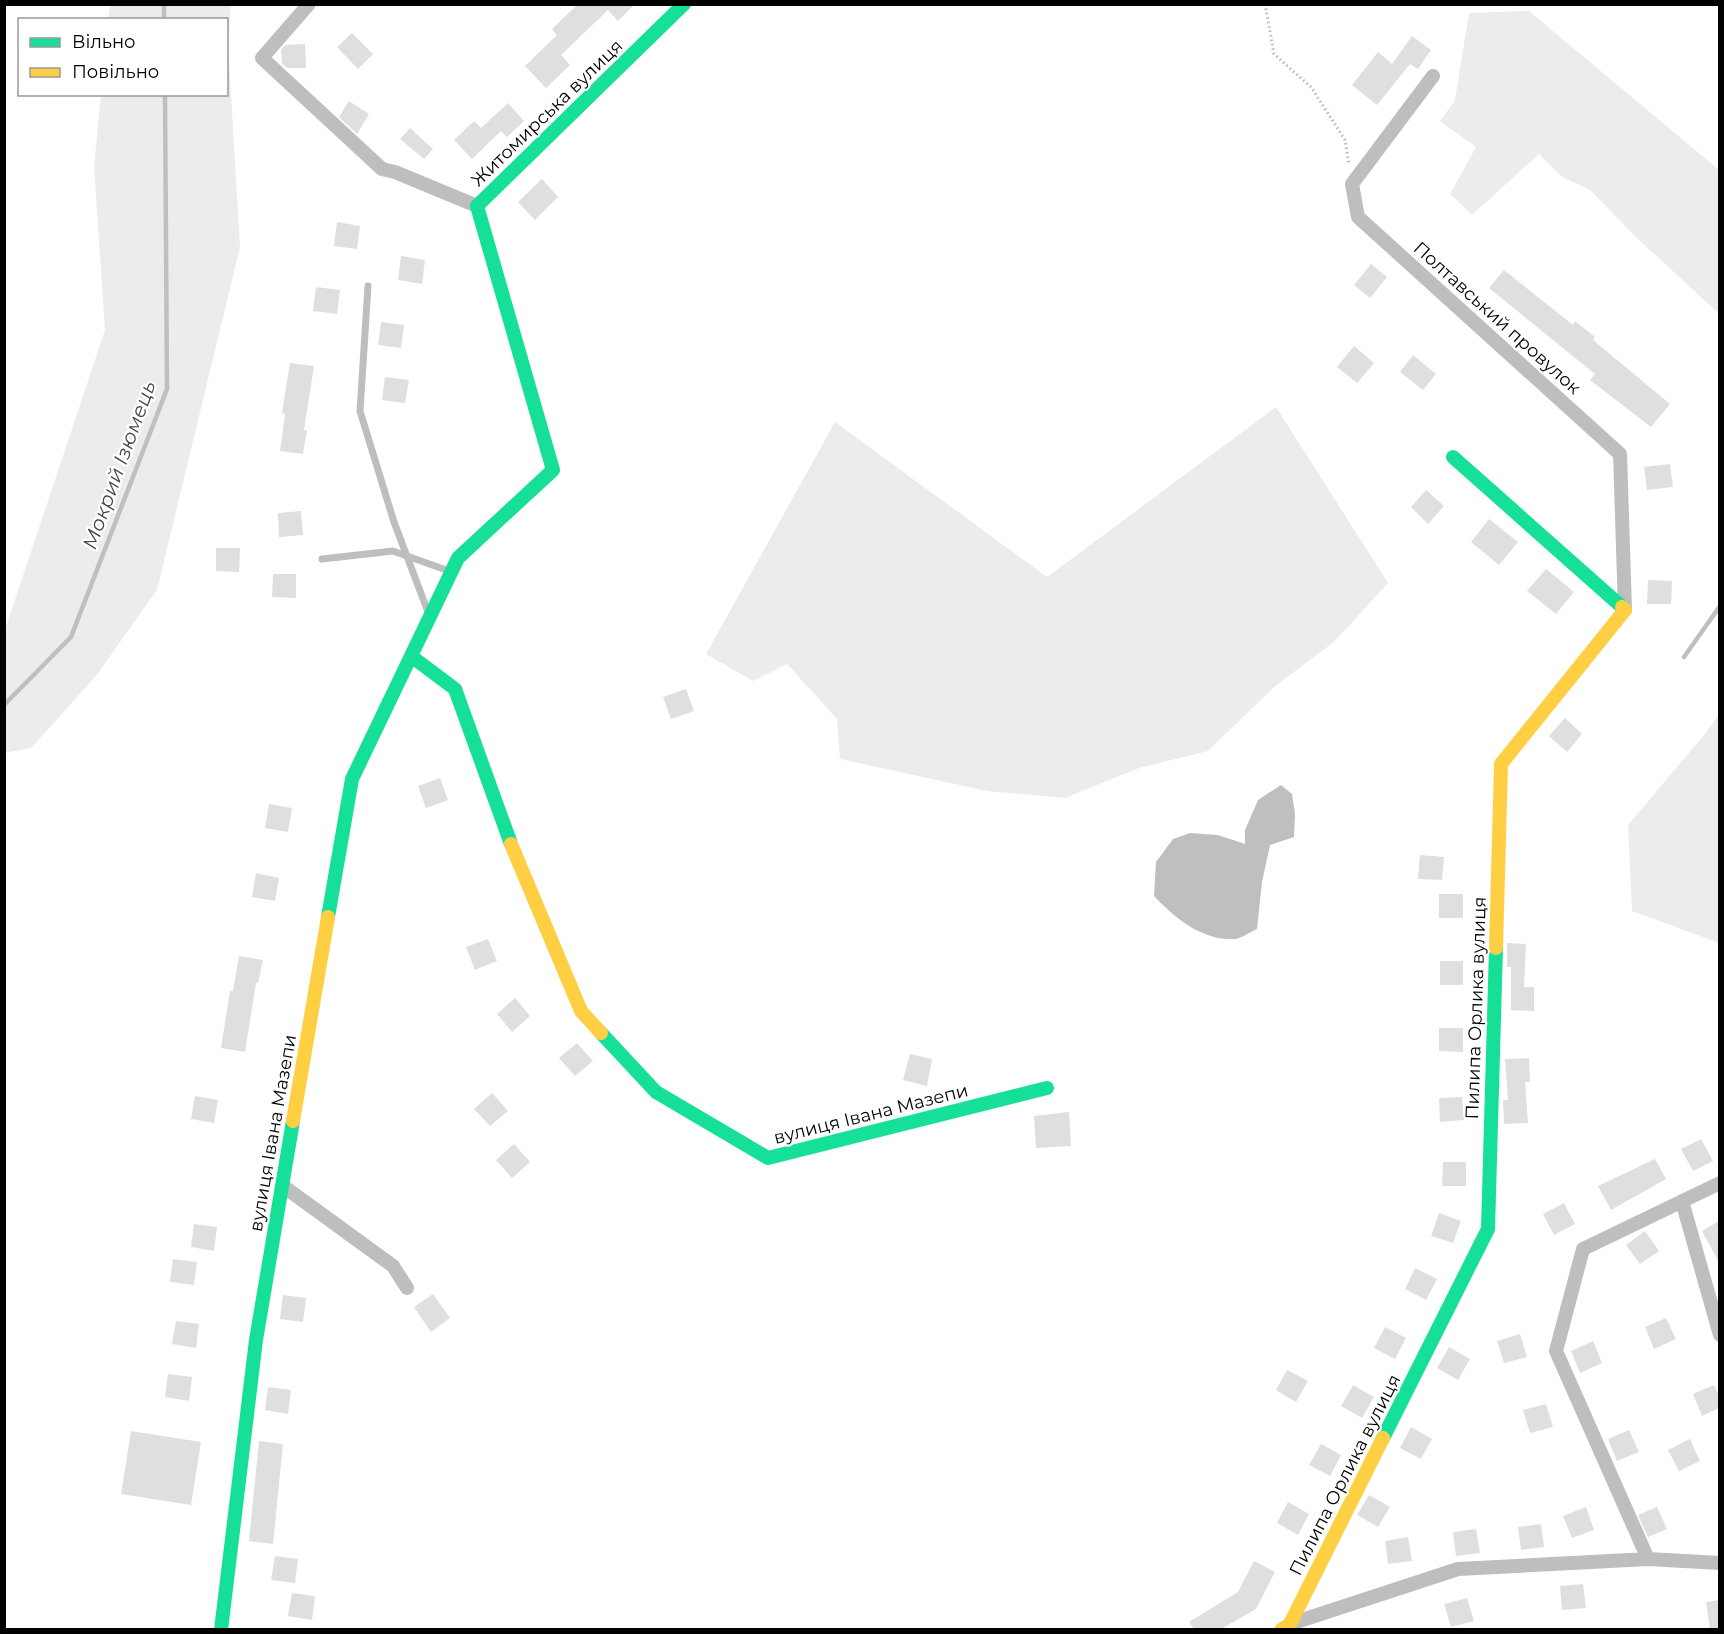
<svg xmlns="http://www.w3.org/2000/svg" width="1724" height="1634" viewBox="0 0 1724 1634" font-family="Montserrat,sans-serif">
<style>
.green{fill:#ececec}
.water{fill:#bfbfbf}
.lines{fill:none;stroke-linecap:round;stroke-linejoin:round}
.stream{stroke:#bfbfbf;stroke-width:4.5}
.building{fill:#dfdfdf}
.path{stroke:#b9b9b9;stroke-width:3;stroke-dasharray:1.5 3;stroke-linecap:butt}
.lane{stroke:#bebebe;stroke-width:7}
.street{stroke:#bebebe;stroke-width:14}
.fast{stroke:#16e098;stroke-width:14}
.slow{stroke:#ffcf43;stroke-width:14}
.labels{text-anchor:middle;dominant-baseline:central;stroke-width:4.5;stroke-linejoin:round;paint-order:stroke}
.street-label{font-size:18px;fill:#000;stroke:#fff}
.water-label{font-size:20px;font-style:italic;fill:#444;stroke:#fff}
</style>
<rect width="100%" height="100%" fill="#fff"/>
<path class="green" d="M 110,5 L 231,5 L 228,43 L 240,247 L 157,590 L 96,676 L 31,748 L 5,753 L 5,630 L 105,330 L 94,167 L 101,95 L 226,94 L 226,20 L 108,19 Z
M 1529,11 L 1719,170 L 1719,311 L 1717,312 L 1637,238 L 1590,190 L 1562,177 L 1539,154 L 1472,215 L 1450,194 L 1476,147 L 1440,121 L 1455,100 L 1469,13 Z
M 1276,407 L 1388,583 L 1334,642 L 1274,687 L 1208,751 L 1139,768 L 1065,798 L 987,791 L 840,759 L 837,719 L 787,664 L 753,681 L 706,654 L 835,422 L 1047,577 Z
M 1719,714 L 1719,943 L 1632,911 L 1628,825 L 1705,734 Z"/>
<path class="water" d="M 1281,785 L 1292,794 L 1295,814 L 1294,837 L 1270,845 L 1262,882 L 1257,929 C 1250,932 1242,938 1235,939 C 1202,941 1175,918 1154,896 L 1156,862 L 1173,839 L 1190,833 L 1218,835 L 1245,844 L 1245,830 L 1258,800 Z"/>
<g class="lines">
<path class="stream" d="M 164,4 L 164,20
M 1684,657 L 1720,606
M 4,705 L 71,637 L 167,389 L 165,94"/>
</g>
<path class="building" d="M 578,4 L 635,4 L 618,21 L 608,10 L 561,55 L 570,65 L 546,88 L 525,66 L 557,35 L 552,29 Z
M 352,33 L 373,54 L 358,69 L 337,47 Z
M 1412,36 L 1431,50 L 1418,69 L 1410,64 L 1377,105 L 1352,85 L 1378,52 L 1392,64 Z
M 305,44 L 306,68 L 287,68 L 282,64 L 281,50 L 285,45 Z
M 349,101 L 369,114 L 357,134 L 339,117 Z
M 508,103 L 524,121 L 507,137 L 501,131 L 472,159 L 454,140 L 474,121 L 481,128 Z
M 410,128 L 433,149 L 424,159 L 400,139 Z
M 542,179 L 558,197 L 535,220 L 518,202 Z
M 337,222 L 360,226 L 357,249 L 334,246 Z
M 401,256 L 425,260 L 422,284 L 398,280 Z
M 1371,264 L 1387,277 L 1370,298 L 1354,285 Z
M 1504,270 L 1573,325 L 1575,321 L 1595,337 L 1593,340 L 1670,404 L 1651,427 L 1590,380 L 1595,374 L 1489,288 Z
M 316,287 L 340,290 L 337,314 L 313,311 Z
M 381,322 L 404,325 L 401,348 L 378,345 Z
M 1354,346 L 1374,363 L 1357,383 L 1337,367 Z
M 1413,355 L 1436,374 L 1423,390 L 1400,372 Z
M 290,363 L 314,366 L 304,430 L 307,430 L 303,454 L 280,451 L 285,414 L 282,413 Z
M 385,377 L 409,380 L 405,403 L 382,400 Z
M 1670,464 L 1673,487 L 1647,490 L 1644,467 Z
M 1426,490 L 1444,506 L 1428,524 L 1411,507 Z
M 301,511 L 303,535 L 279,537 L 278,513 Z
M 1489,519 L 1518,542 L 1499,565 L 1471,542 Z
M 216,548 L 240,548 L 239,572 L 216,571 Z
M 1546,569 L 1574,592 L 1556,614 L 1527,591 Z
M 273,574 L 296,574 L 296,598 L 272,597 Z
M 1648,580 L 1672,581 L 1671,604 L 1647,604 Z
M 686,689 L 694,711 L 671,719 L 663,697 Z
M 1565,718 L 1582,734 L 1567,752 L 1549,736 Z
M 440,778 L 448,800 L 426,808 L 418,786 Z
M 269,804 L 292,808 L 288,832 L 265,828 Z
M 1420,855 L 1444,857 L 1442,880 L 1418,879 Z
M 256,873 L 279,878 L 275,901 L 252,897 Z
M 1439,894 L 1463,894 L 1463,918 L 1439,918 Z
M 488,939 L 497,961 L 475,970 L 466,947 Z
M 1507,943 L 1526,944 L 1524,987 L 1534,987 L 1534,1011 L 1511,1010 L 1511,967 L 1507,967 Z
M 239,956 L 263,960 L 258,983 L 256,983 L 245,1052 L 221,1048 L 230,991 L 233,991 Z
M 1440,961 L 1463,961 L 1463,985 L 1440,985 Z
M 515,998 L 530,1016 L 512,1032 L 497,1014 Z
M 1439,1028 L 1463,1028 L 1463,1052 L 1439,1051 Z
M 577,1043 L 593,1061 L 575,1076 L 559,1058 Z
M 910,1054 L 932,1059 L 927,1086 L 903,1080 Z
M 1529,1058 L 1530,1082 L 1525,1082 L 1528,1123 L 1504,1124 L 1503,1100 L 1508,1100 L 1505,1059 Z
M 492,1093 L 508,1111 L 490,1126 L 474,1109 Z
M 195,1096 L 218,1100 L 214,1123 L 191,1119 Z
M 1462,1097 L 1464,1120 L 1440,1122 L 1439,1098 Z
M 1069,1112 L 1071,1146 L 1036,1148 L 1034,1116 Z
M 1701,1139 L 1713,1161 L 1693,1171 L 1681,1149 Z
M 514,1144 L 530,1162 L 512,1178 L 496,1160 Z
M 1655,1159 L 1666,1179 L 1611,1210 L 1598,1186 Z
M 1443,1162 L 1466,1162 L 1466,1186 L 1442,1186 Z
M 1564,1203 L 1575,1224 L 1554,1235 L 1543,1214 Z
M 1439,1213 L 1461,1221 L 1453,1243 L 1431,1236 Z
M 1719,1221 L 1719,1262 L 1702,1231 Z
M 194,1224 L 217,1227 L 214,1251 L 191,1247 Z
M 1645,1231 L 1659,1251 L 1640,1264 L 1626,1245 Z
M 173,1259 L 197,1262 L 194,1285 L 170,1282 Z
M 1415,1268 L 1437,1279 L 1426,1300 L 1405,1289 Z
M 433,1294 L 450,1318 L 431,1332 L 414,1307 Z
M 283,1295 L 306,1298 L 303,1322 L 280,1319 Z
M 1666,1318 L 1676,1339 L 1654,1349 L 1645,1327 Z
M 176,1321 L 199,1324 L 196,1348 L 172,1344 Z
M 1385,1327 L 1406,1338 L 1395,1359 L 1374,1348 Z
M 1520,1334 L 1527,1357 L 1504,1363 L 1497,1341 Z
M 1593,1341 L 1602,1363 L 1580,1373 L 1571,1351 Z
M 1449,1347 L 1470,1359 L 1458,1380 L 1437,1368 Z
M 1287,1370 L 1308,1381 L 1296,1402 L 1276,1390 Z
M 168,1374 L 192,1377 L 189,1401 L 165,1397 Z
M 1353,1385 L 1374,1397 L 1362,1418 L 1341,1406 Z
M 1714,1385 L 1719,1396 L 1719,1408 L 1702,1416 L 1693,1394 Z
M 268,1387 L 291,1390 L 288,1414 L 265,1410 Z
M 1546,1404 L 1553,1427 L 1530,1433 L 1523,1410 Z
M 1411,1427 L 1432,1439 L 1421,1459 L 1400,1448 Z
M 1629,1430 L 1639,1452 L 1617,1461 L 1608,1439 Z
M 131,1431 L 201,1442 L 191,1505 L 121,1494 Z
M 1690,1439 L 1700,1461 L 1679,1471 L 1668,1450 Z
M 259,1441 L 283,1444 L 273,1544 L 249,1541 Z
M 1321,1444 L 1341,1455 L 1330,1476 L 1309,1465 Z
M 1369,1495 L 1390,1507 L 1378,1527 L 1357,1515 Z
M 1288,1502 L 1309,1514 L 1298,1535 L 1277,1523 Z
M 1586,1507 L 1594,1530 L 1572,1538 L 1563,1516 Z
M 1657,1507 L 1667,1529 L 1648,1537 L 1638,1515 Z
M 1541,1524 L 1544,1547 L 1521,1550 L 1518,1527 Z
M 1476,1529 L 1480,1553 L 1456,1556 L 1453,1532 Z
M 1408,1537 L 1412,1561 L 1388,1564 L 1385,1541 Z
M 275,1556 L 298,1559 L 295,1583 L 271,1580 Z
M 1254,1561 L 1275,1572 L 1256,1609 L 1221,1629 L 1194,1629 L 1189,1622 L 1238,1592 Z
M 1583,1584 L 1586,1608 L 1562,1610 L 1560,1586 Z
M 292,1593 L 315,1596 L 312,1620 L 288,1616 Z
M 1467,1598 L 1474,1621 L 1451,1627 L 1444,1604 Z
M 1719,1600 L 1719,1629 L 1710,1629 L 1706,1602 Z"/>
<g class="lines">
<path class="path" d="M 1265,4 L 1274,54 L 1311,87 L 1345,140 L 1349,164"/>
<path class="lane" d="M 368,286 L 360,411 L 394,522 L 428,612
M 322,559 L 393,551 L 449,571"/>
<path class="street" d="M 309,4 L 262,58 L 382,169 L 395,172 L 477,206
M 1433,76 L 1352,184 L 1358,217 L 1620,454 L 1625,610
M 283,1186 L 393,1266 L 407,1288
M 1682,1201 L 1720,1335
M 1648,1559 L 1556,1351 L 1583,1249 L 1720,1183
M 1290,1624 L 1458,1569 L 1648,1559 L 1720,1563"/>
<path class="fast" d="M 1453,457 L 1622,607
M 411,656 L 458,558 L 553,470 L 477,206 L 684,4
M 328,917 L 352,779 L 411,656 L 455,689 L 511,844
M 601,1033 L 656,1092 L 768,1158 L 1047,1088
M 1383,1438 L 1488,1229 L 1496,948
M 221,1630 L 256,1340 L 293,1121"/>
<path class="slow" d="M 511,844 L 581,1011 L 601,1033
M 1496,948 L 1501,764 L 1625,610 L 1622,607
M 293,1121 L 328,917
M 1281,1630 L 1290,1624 L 1383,1438"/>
</g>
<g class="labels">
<g class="street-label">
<text transform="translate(547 113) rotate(-44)">Житомирська вулиця</text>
<text transform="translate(1497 318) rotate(42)">Полтавський провулок</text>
<text transform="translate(1476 1008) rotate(-88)">Пилипа Орлика вулиця</text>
<text transform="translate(871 1114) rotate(-14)">вулиця Івана Мазепи</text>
<text transform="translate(273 1133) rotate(-80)">вулиця Івана Мазепи</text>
<text transform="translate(1345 1475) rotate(-63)">Пилипа Орлика вулиця</text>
</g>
<g class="water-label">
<text transform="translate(119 465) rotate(-70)">Мокрий Ізюмець</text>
</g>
</g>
<rect width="1724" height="1634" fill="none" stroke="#000000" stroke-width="12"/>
<rect x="18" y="18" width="210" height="78" fill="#ffffff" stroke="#999999" stroke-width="1.5"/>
<rect x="30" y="38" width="30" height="9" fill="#16e098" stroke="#999999" stroke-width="1.5"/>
<text x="72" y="48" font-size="18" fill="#000000">Вільно</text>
<rect x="30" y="68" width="30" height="9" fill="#ffcf43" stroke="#999999" stroke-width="1.5"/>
<text x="72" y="78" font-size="18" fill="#000000">Повільно</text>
</svg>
